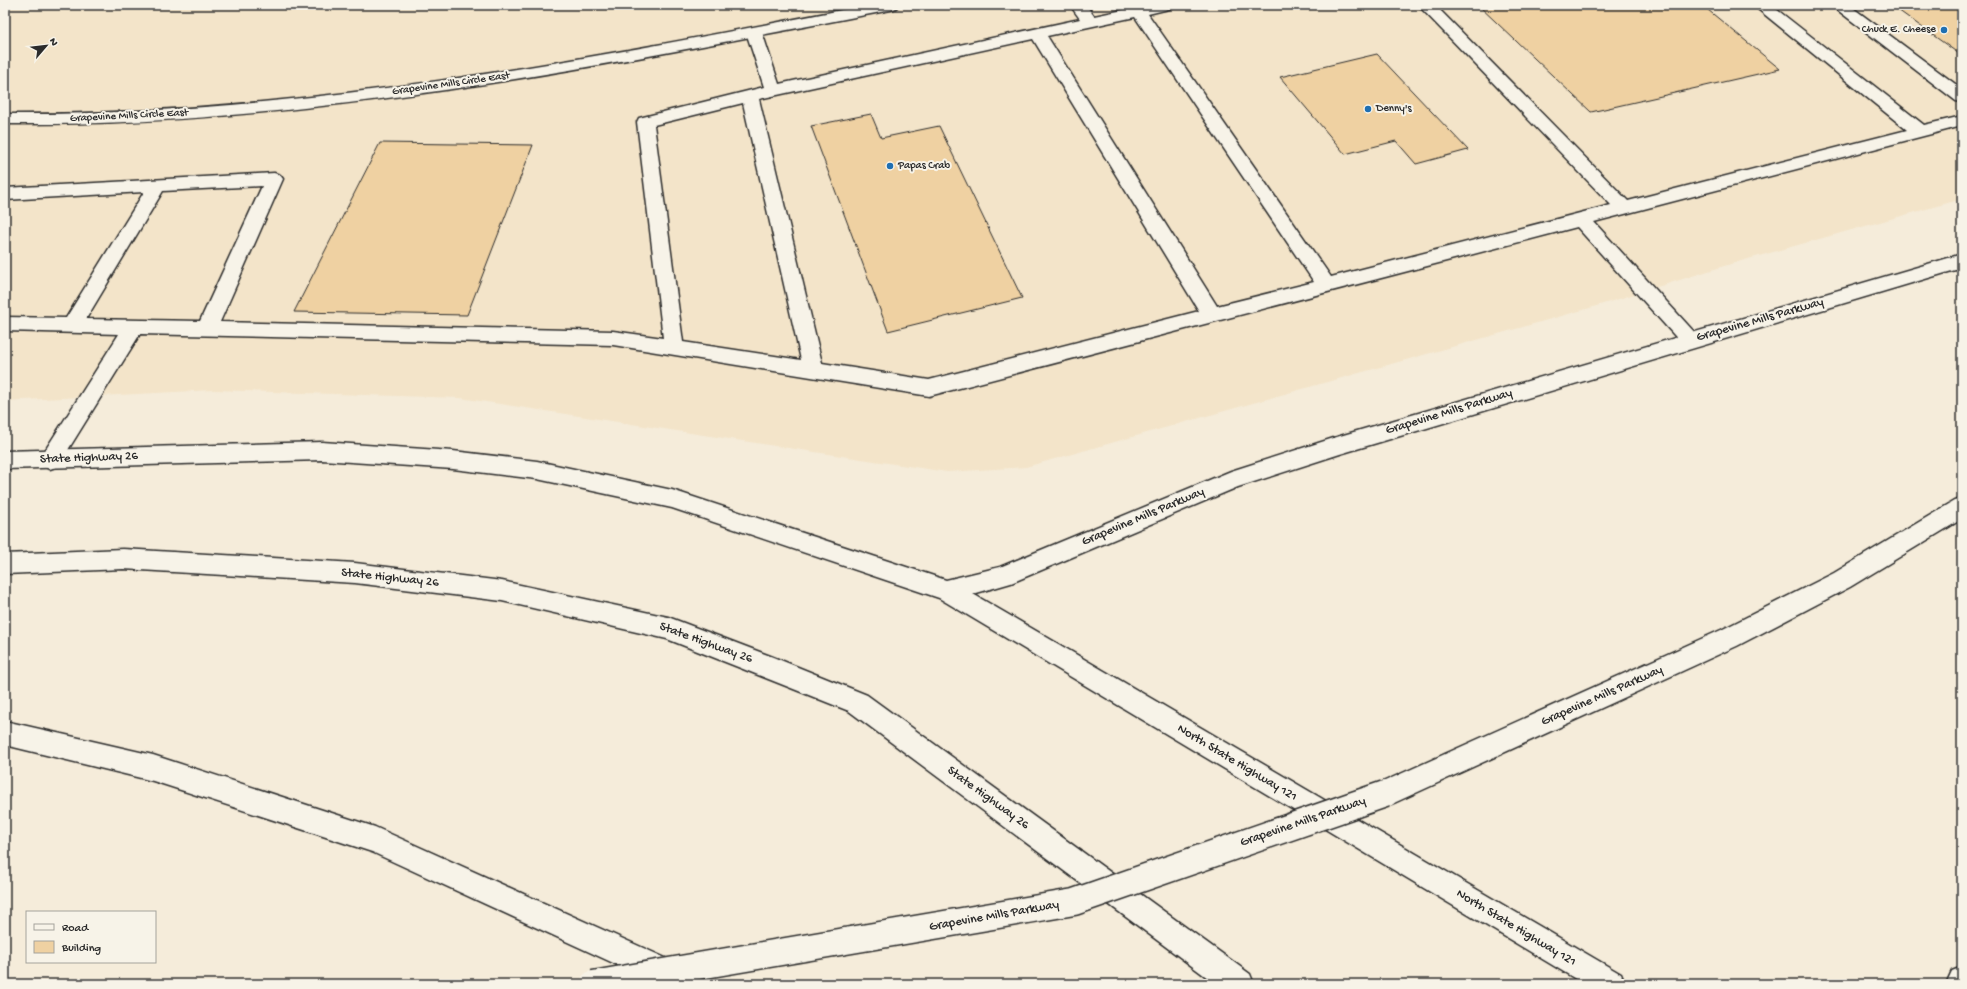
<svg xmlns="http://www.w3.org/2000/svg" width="1967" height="989" viewBox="0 0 1967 989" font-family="'Gochi Hand',sans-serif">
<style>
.built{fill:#f3e4c9}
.building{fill:#efd1a2;stroke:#2b2b2b}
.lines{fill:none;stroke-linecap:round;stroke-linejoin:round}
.service-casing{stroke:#2b2b2b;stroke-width:3}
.tertiary-casing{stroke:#2b2b2b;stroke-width:3}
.secondary-casing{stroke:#2b2b2b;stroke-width:3}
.motorway-casing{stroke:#2b2b2b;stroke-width:3}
.service{fill:#f7f3e8;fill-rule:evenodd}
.tertiary{fill:#f7f3e8;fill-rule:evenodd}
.secondary{fill:#f7f3e8;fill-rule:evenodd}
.motorway{fill:#f7f3e8;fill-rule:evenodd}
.motorway-bridge-casing{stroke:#2b2b2b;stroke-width:29;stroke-linecap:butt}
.motorway-bridge{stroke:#f7f3e8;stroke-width:26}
.poi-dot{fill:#1f6fb2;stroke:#f7f3e8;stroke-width:1.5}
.labels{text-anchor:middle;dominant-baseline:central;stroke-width:4;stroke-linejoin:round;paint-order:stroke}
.far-poi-label{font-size:11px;fill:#2b2b2b;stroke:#f7f3e8;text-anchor:start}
.far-street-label{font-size:11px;fill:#2b2b2b;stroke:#f7f3e8}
.street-label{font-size:13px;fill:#2b2b2b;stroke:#f7f3e8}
</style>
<rect width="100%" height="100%" fill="#f5ecda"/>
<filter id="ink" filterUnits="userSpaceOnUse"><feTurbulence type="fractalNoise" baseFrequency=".025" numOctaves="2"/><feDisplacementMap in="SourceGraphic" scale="8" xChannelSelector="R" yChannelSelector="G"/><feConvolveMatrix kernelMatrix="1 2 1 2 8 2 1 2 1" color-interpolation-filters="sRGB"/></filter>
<g filter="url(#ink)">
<path class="built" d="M 5,5 L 1962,5 L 1962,199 L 1734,263 L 1590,308 L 1026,467 L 947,472 L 460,398 L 213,390 L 5,401 Z"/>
<path class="building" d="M 1478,5 L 1702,5 L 1780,69 L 1591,112 Z
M 1891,5 L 1962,5 L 1962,56 Z
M 1377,54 L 1468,150 L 1416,164 L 1396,141 L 1345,154 L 1280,77 Z
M 871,114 L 881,138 L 939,126 L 1022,298 L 888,331 L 811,126 Z
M 380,143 L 533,145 L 467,315 L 294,312 Z"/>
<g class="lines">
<defs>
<path id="service" d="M 1070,5 L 1086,5 L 1094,16 L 1147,5 L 1176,5 L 1173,8 L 1148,14 L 1331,277 L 1611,205 L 1418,5 L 1435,5 L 1628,201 L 1907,130 L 1753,5 L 1771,5 L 1924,125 L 1962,116 L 1962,126 L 1594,222 L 1697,335 L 1700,340 L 1697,345 L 1690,347 L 1683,345 L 1577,227 L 929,396 L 613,345 L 140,334 L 58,466 L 50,469 L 42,466 L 39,460 L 119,334 L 5,331 L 5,317 L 66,318 L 144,192 L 5,200 L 5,188 L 274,173 L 280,175 L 283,179 L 220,322 L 613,331 L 663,338 L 637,122 L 639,118 L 764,87 L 746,32 L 748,29 L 760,29 L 762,32 L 779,84 L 1080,19 ZM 1135,17 L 1314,282 L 1217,306 L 1047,36 ZM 1033,39 L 1199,311 L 929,380 L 822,363 L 759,99 ZM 743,103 L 801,360 L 683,342 L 654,125 ZM 262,186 L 200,321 L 86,319 L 163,191 Z
M 1831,5 L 1849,5 L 1962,89 L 1962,102 L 1956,101 Z"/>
<path id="tertiary" d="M 867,5 L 899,5 L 896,8 L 891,10 C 601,66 302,127 5,124 L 5,114 C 295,116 584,60 867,5 Z"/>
<path id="secondary" d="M 1962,254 L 1962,268 L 1340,454 L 1238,487 L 1011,583 L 973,594 L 1621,974 L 1625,984 L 1584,984 L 939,598 L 672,508 L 537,479 L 453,469 L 322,460 L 5,469 L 5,451 L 322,442 L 453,451 L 537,461 L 672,490 L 946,580 L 1000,567 L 1231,471 L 1340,436 Z
M 123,549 L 355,563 L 502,581 L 668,617 L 773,657 L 867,695 L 1250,974 L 1254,984 L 1216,984 L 849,711 L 667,639 L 502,601 L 355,583 L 123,569 L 5,574 L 5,554 Z"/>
<path id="motorway" d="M 1962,499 L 1962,519 L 1850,587 L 1737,646 L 1394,803 L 1385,807 L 1376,803 L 1372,794 L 1376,785 L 1721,630 L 1834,573 L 1954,501 Z
M 5,721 L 153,755 L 375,827 L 701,974 L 705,984 L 659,984 L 372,852 L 153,781 L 5,745 Z
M 1962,967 L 1962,984 L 1946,984 L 1952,971 Z"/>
</defs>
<use href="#service" class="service-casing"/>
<use href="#tertiary" class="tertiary-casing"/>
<use href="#secondary" class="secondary-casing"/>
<use href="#motorway" class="motorway-casing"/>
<use href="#service" class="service"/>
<use href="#tertiary" class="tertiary"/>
<use href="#secondary" class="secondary"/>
<use href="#motorway" class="motorway"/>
<defs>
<path id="motorway-bridge" d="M 593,984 L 1074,902 L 1385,794"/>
</defs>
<use href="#motorway-bridge" class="motorway-bridge-casing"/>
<use href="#motorway-bridge" class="motorway-bridge"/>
</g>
</g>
<g class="poi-dot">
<circle cx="1944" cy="30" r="4"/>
<circle cx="1368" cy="109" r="4"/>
<circle cx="890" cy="166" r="4"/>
</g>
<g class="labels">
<g class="far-poi-label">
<text x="1936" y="30" text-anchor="end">Chuck E. Cheese</text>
<text x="1376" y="109">Denny's</text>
<text x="898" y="166">Papas Crab</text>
</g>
<g class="far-street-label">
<text transform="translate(451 84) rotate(-8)">Grapevine Mills Circle East</text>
<text transform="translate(129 116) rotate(-3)">Grapevine Mills Circle East</text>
</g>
<g class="street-label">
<text transform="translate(1760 320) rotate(-16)">Grapevine Mills Parkway</text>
<text transform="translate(1449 412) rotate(-17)">Grapevine Mills Parkway</text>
<text transform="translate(89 458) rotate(-2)">State Highway 26</text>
<text transform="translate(1143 517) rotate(-23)">Grapevine Mills Parkway</text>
<text transform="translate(390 578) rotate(6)">State Highway 26</text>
<text transform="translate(706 643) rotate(20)">State Highway 26</text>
<text transform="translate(1602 696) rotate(-24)">Grapevine Mills Parkway</text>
<text transform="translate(1237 763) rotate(31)">North State Highway 121</text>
<text transform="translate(988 798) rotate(36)">State Highway 26</text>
<text transform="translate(1303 822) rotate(-19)">Grapevine Mills Parkway</text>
<text transform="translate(994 916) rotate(-10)">Grapevine Mills Parkway</text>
<text transform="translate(1516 928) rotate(31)">North State Highway 121</text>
</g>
</g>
<rect width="1967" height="989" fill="none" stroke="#f7f3e8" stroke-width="20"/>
<rect x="10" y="10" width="1947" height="969" fill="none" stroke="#2b2b2b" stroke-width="1.5" filter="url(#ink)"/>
<rect x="26" y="911" width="130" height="52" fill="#f7f3e8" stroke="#a5a39c"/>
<rect x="34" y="924" width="20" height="6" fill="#f7f3e8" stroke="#a5a39c"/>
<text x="62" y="931" font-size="12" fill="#2b2b2b">Road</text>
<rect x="34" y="941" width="20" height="12" fill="#efd1a2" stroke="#a5a39c"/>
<text x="62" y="951" font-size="12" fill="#2b2b2b">Building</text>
<g transform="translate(46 46) rotate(62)" stroke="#f7f3e8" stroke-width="3" paint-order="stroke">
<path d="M0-3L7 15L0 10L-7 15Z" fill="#2b2b2b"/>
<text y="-6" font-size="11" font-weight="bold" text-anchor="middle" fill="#2b2b2b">N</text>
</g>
</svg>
